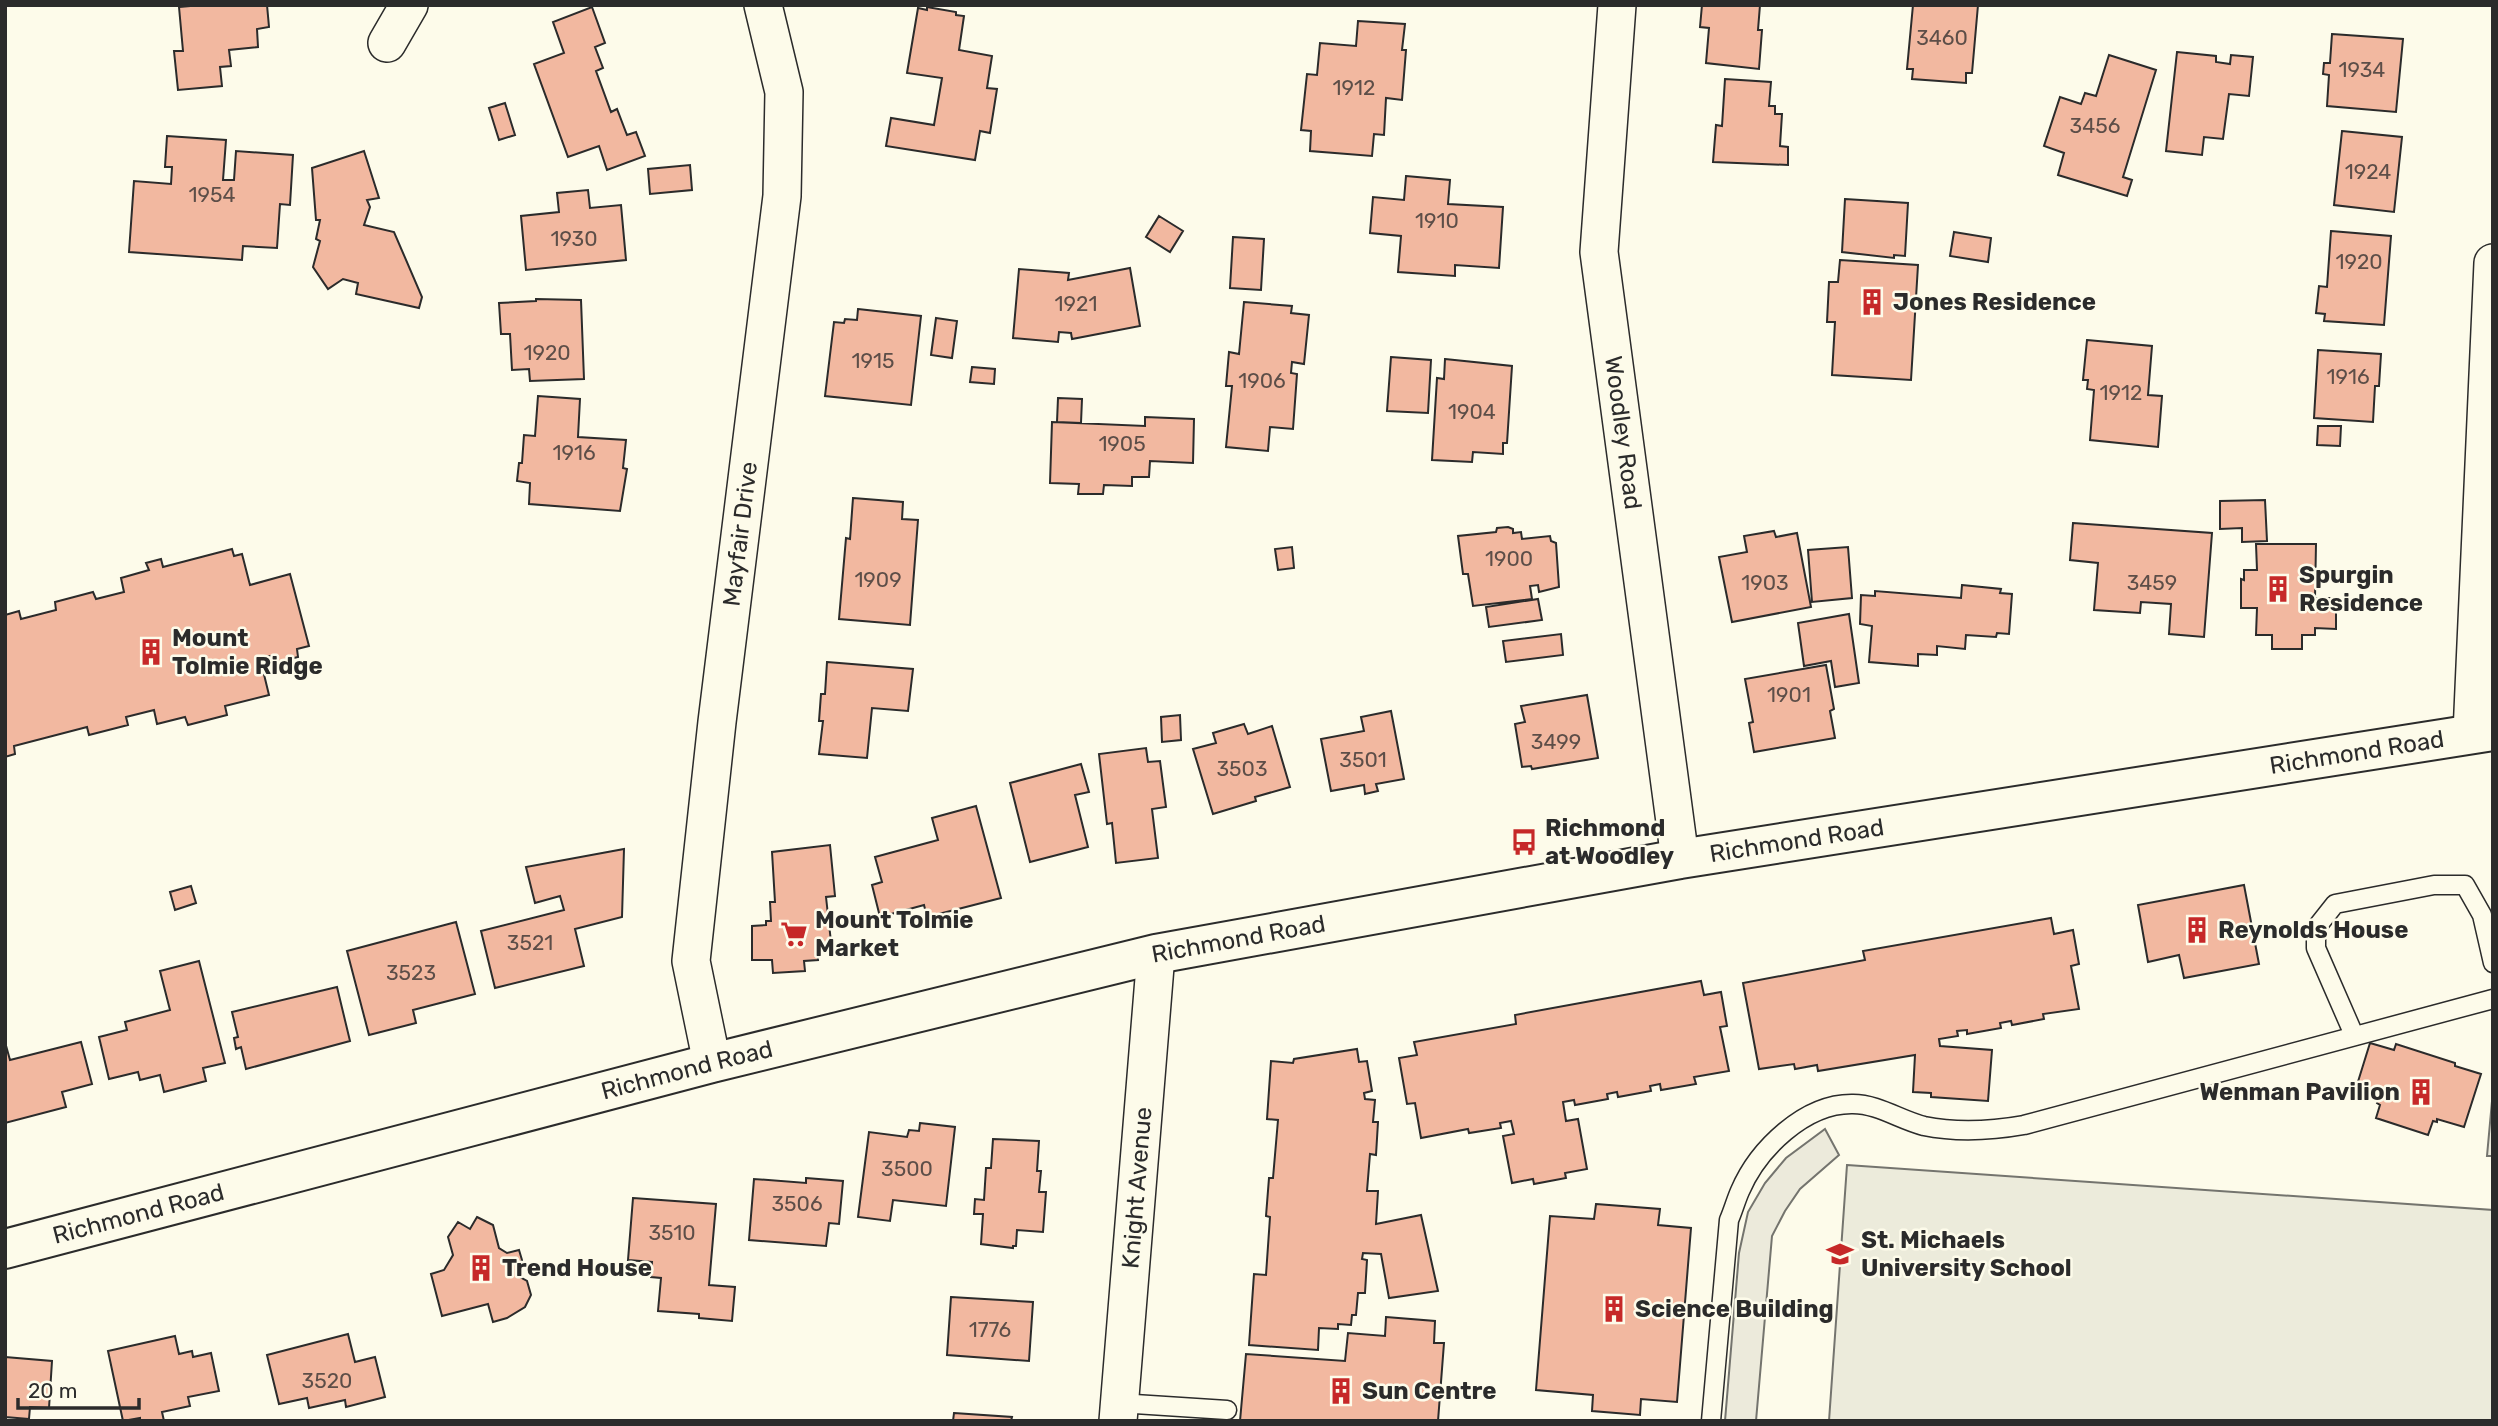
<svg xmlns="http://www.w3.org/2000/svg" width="2498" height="1426" viewBox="0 0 2498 1426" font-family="Rubik,sans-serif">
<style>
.green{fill:#ecebdb;stroke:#74746e;stroke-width:2}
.parking{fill:#eceadb;stroke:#74746e;stroke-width:2}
.building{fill:#f2b8a0;stroke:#2b2b2b;stroke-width:2}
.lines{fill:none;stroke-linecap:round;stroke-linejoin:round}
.lane-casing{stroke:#2b2b2b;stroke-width:21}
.street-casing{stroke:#2b2b2b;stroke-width:40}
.secondary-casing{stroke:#2b2b2b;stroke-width:42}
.lane{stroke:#fdfbea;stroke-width:18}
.street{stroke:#fdfbea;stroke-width:37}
.secondary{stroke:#fdfbea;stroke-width:38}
.labels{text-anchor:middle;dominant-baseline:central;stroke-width:5;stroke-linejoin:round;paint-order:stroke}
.number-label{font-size:21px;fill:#5d4e48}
.poi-label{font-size:24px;font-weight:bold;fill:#2b2b2b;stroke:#fdfbea;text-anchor:start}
.street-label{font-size:24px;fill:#2b2b2b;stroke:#fdfbea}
</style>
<rect width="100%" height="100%" fill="#fdfbea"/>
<path class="green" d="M 1847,1165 L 2493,1210 L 2493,1421 L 1829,1421 Z"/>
<path class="parking" d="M 2493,1090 L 2493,1156 L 2487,1156 Z
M 1825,1129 L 1839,1155 L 1800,1189 L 1785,1211 L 1772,1236 L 1756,1421 L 1725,1421 L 1739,1253 L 1748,1212 L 1765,1183 L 1786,1158 Z"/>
<path class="building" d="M 202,5 L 267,5 L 269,27 L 257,29 L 258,47 L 229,50 L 231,66 L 220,67 L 222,86 L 178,90 L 174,51 L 183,51 L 179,7 Z
M 1702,5 L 1760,5 L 1758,30 L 1762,30 L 1759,69 L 1706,63 L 1709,28 L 1700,27 Z
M 1913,5 L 1978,5 L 1972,73 L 1966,73 L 1966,83 L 1912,79 L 1913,69 L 1907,69 Z
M 592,7 L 605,43 L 595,47 L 603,68 L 596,71 L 611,112 L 617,109 L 627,135 L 636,132 L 645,156 L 607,170 L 599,146 L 568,157 L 534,64 L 564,53 L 553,22 Z
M 927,7 L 956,12 L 956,15 L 964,16 L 959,50 L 992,56 L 987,88 L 997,89 L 990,133 L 980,131 L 975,160 L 886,146 L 891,118 L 934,125 L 942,78 L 907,73 L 918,8 L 927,10 Z
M 1358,21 L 1405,24 L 1402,50 L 1406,50 L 1402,100 L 1386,98 L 1384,135 L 1374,134 L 1372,156 L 1310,151 L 1311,131 L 1301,130 L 1307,74 L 1317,75 L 1320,43 L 1356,46 Z
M 2332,34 L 2403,39 L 2396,112 L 2327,106 L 2329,75 L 2323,74 L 2324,63 L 2330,63 Z
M 2177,52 L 2216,56 L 2216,62 L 2230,64 L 2231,55 L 2253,57 L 2249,96 L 2229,94 L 2223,139 L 2204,137 L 2202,155 L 2166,151 Z
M 2109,55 L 2156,70 L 2123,177 L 2132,180 L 2127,196 L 2058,175 L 2064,153 L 2044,146 L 2060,97 L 2081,104 L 2085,93 L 2096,96 Z
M 1725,79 L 1771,82 L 1769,106 L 1775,106 L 1775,114 L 1782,114 L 1780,146 L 1788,147 L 1788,165 L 1713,162 L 1716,125 L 1722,126 Z
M 505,103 L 515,135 L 499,140 L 489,108 Z
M 2342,131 L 2402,137 L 2394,212 L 2334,205 Z
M 167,136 L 226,140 L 223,180 L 234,180 L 236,151 L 293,155 L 290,205 L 280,204 L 277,248 L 243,246 L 242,260 L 129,252 L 134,181 L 171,184 L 172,167 L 165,167 Z
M 364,151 L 379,198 L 367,200 L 370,207 L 364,225 L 394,232 L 422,297 L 419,308 L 356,294 L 358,283 L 343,279 L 328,289 L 313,267 L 320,241 L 316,239 L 320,220 L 316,220 L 312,168 Z
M 690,165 L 692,190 L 650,194 L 648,169 Z
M 1406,176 L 1450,180 L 1448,204 L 1503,207 L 1499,268 L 1455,265 L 1455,276 L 1398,272 L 1401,236 L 1370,233 L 1373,197 L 1404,200 Z
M 588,190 L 590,208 L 621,205 L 626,260 L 526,270 L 521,216 L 559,212 L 557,193 Z
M 1845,199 L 1908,203 L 1905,256 L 1894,255 L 1894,258 L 1842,252 Z
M 1159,216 L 1183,231 L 1170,252 L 1146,237 Z
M 2331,231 L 2391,236 L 2384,325 L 2324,321 L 2325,314 L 2316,313 L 2319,286 L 2327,287 Z
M 1954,232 L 1991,238 L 1988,262 L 1950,256 Z
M 1233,237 L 1264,239 L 1261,290 L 1230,288 Z
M 1840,260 L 1918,265 L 1911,380 L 1832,375 L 1835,322 L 1827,322 L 1829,282 L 1838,282 Z
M 1130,268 L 1140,326 L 1072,339 L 1071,333 L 1059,332 L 1058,342 L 1013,338 L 1019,269 L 1069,273 L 1068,280 Z
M 536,299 L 581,300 L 584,379 L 530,381 L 529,369 L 512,370 L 510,334 L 501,334 L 499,303 L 536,301 Z
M 1244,302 L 1292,306 L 1291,313 L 1309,315 L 1304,364 L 1292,362 L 1291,373 L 1297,374 L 1293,429 L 1270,427 L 1268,451 L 1226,447 L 1232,386 L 1226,386 L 1229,352 L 1239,354 Z
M 858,309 L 921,316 L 911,405 L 825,396 L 834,322 L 844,323 L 845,319 L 857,320 Z
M 936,318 L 957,321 L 952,358 L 931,355 Z
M 2087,340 L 2152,346 L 2148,395 L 2162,396 L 2158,447 L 2090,440 L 2094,390 L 2087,389 L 2088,380 L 2083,380 Z
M 2318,350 L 2381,354 L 2379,386 L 2375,386 L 2373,422 L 2314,418 Z
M 1391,357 L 1431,360 L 1428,413 L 1387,411 Z
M 1445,359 L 1512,366 L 1507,443 L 1503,443 L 1503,454 L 1473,452 L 1472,462 L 1432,460 L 1437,378 L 1444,379 Z
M 972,367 L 995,369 L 994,384 L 970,382 Z
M 538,396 L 580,399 L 578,437 L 626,440 L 623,468 L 627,469 L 620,511 L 529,504 L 530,483 L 517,481 L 519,463 L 522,463 L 524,435 L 535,436 Z
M 1058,398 L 1082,399 L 1081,423 L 1057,422 Z
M 1145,417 L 1194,419 L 1193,463 L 1150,461 L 1149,477 L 1132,477 L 1132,486 L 1104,485 L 1103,494 L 1078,494 L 1079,484 L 1050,483 L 1052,422 L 1145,426 Z
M 2318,426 L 2341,426 L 2340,446 L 2317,445 Z
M 853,498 L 903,502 L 902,519 L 918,520 L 910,625 L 839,619 L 846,538 L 850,539 Z
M 2265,500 L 2267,541 L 2242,542 L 2242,528 L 2220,529 L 2220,501 Z
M 2073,523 L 2212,533 L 2204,637 L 2169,634 L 2171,604 L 2141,602 L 2140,613 L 2094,610 L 2098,563 L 2070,560 Z
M 1508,527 L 1513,529 L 1513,533 L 1521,532 L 1522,539 L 1550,536 L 1551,541 L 1556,543 L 1559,587 L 1539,592 L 1538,585 L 1530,586 L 1532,599 L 1473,606 L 1468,574 L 1463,574 L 1458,536 L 1496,532 L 1497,528 Z
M 1774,531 L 1776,537 L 1797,533 L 1811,607 L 1732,622 L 1719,557 L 1747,552 L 1744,536 Z
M 2256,544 L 2316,544 L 2315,598 L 2336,598 L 2336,629 L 2315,628 L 2315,635 L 2302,635 L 2302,649 L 2272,649 L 2272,635 L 2256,635 L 2257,608 L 2241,608 L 2241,579 L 2244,580 L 2244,570 L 2257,570 Z
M 1292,547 L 1294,568 L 1278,570 L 1275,549 Z
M 1848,547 L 1852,598 L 1812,602 L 1808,550 Z
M 232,549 L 234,556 L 242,554 L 250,585 L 290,574 L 309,646 L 297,649 L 298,657 L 273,663 L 271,656 L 260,658 L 269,695 L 225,706 L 227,715 L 188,725 L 185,717 L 157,724 L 154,710 L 126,717 L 128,725 L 89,735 L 87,727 L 14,746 L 15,754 L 5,757 L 5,615 L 19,611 L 21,619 L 56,610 L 55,602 L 93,592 L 96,599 L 124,592 L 121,578 L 149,570 L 146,563 L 161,559 L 163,567 Z
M 1962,585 L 2001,589 L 2000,593 L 2012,594 L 2009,634 L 1997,633 L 1996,637 L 1966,635 L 1965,649 L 1937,646 L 1937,655 L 1918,654 L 1918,666 L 1869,662 L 1872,626 L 1860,624 L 1861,595 L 1875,596 L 1875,591 L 1961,598 Z
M 1538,599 L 1542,620 L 1489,627 L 1486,607 Z
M 1849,614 L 1859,683 L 1835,687 L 1831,661 L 1804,666 L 1798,623 Z
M 1561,634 L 1563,655 L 1506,662 L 1503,641 Z
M 827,662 L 913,669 L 908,711 L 872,708 L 867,758 L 819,754 L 823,721 L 819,721 L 821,694 L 825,694 Z
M 1826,665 L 1834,709 L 1830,711 L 1835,738 L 1754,752 L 1749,723 L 1753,722 L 1745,679 Z
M 1587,695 L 1598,758 L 1532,769 L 1531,766 L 1522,767 L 1515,724 L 1525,722 L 1521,706 Z
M 1391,711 L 1404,779 L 1376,784 L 1378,791 L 1365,794 L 1364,785 L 1331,791 L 1321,739 L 1364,731 L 1361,717 Z
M 1180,715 L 1181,740 L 1162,742 L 1161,717 Z
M 1244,724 L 1248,734 L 1272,726 L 1290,787 L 1255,797 L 1256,801 L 1213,814 L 1193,749 L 1216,743 L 1213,733 Z
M 1146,748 L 1148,762 L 1160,761 L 1166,807 L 1152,809 L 1158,858 L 1116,863 L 1112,823 L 1107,824 L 1099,754 Z
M 1081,764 L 1089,792 L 1075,795 L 1088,847 L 1030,862 L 1010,783 Z
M 976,806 L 1001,898 L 927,917 L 924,905 L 880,917 L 872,885 L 882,882 L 875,857 L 938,840 L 932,818 Z
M 830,845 L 835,896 L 826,897 L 832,951 L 817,952 L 818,960 L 804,961 L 805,971 L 773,973 L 772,960 L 752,960 L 752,926 L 766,925 L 766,921 L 771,921 L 770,902 L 775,902 L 772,852 Z
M 624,849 L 622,917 L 575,929 L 584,966 L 495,988 L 481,931 L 564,910 L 560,896 L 535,903 L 526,867 Z
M 2244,885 L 2259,964 L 2184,978 L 2179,955 L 2148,962 L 2138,905 Z
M 191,886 L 196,903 L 175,910 L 170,892 Z
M 2051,918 L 2054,934 L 2073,930 L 2079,964 L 2071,966 L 2079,1009 L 2043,1014 L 2044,1019 L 2012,1025 L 2011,1021 L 2000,1023 L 2001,1028 L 1967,1034 L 1967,1030 L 1957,1031 L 1958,1036 L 1939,1039 L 1940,1046 L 1992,1050 L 1988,1101 L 1931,1097 L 1931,1093 L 1913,1092 L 1915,1055 L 1818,1071 L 1817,1065 L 1795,1069 L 1794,1064 L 1759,1069 L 1743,983 L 1865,960 L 1863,951 Z
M 456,922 L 475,994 L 413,1010 L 416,1023 L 369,1035 L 347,951 Z
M 199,961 L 225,1063 L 203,1068 L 206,1081 L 164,1092 L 160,1075 L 140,1080 L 138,1072 L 109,1079 L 99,1037 L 127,1030 L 125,1022 L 170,1010 L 160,971 Z
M 1701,981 L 1704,995 L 1721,992 L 1727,1026 L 1720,1027 L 1729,1071 L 1694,1077 L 1696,1084 L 1661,1090 L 1660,1084 L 1650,1086 L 1651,1091 L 1618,1097 L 1617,1092 L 1607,1094 L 1608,1099 L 1575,1105 L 1574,1100 L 1563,1102 L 1566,1121 L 1578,1119 L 1587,1169 L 1565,1173 L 1566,1178 L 1534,1184 L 1533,1179 L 1512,1183 L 1503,1136 L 1514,1134 L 1511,1121 L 1500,1123 L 1501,1128 L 1469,1133 L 1468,1129 L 1421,1138 L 1415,1103 L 1407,1104 L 1399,1058 L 1417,1055 L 1414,1042 L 1516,1024 L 1515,1015 Z
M 337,987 L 350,1041 L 246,1069 L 241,1047 L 236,1049 L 234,1038 L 238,1037 L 232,1012 Z
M 5,1042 L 10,1060 L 81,1042 L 92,1084 L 62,1092 L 66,1107 L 5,1123 Z
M 2370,1043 L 2394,1050 L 2396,1044 L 2455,1063 L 2455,1066 L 2481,1074 L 2464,1127 L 2437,1119 L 2437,1122 L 2433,1121 L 2428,1135 L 2376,1118 L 2380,1105 L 2377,1103 L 2379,1096 L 2356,1088 Z
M 1357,1049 L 1359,1062 L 1367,1061 L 1372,1091 L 1364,1093 L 1365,1099 L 1375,1100 L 1373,1122 L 1378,1122 L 1376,1155 L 1370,1154 L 1367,1191 L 1378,1191 L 1376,1224 L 1421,1215 L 1438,1291 L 1389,1298 L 1381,1254 L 1363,1253 L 1362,1259 L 1367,1260 L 1365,1293 L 1358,1293 L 1356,1315 L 1352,1315 L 1351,1325 L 1338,1324 L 1338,1329 L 1319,1328 L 1318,1350 L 1249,1345 L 1254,1274 L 1266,1275 L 1270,1217 L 1266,1216 L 1269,1178 L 1273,1178 L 1278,1120 L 1267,1119 L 1271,1061 L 1293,1063 L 1294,1059 Z
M 920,1123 L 955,1127 L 946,1206 L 893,1200 L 890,1221 L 858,1217 L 869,1132 L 907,1137 L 909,1130 L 919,1131 Z
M 993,1139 L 1039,1141 L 1037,1171 L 1041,1171 L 1039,1192 L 1046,1192 L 1043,1232 L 1017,1230 L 1016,1246 L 1013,1246 L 1013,1248 L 981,1244 L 983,1214 L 974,1214 L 975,1199 L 984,1200 L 986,1168 L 991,1168 Z
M 806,1178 L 843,1181 L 839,1224 L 829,1223 L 826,1246 L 749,1240 L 754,1179 L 806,1183 Z
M 633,1198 L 716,1204 L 709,1285 L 735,1287 L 732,1321 L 699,1318 L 699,1314 L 658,1311 L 661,1278 L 651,1277 L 652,1262 L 628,1260 Z
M 1596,1204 L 1660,1209 L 1658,1225 L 1691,1228 L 1677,1402 L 1641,1399 L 1640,1415 L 1592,1411 L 1593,1395 L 1536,1390 L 1550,1216 L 1594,1219 Z
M 477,1217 L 493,1225 L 499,1248 L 507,1253 L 519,1250 L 522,1260 L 517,1267 L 520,1277 L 527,1281 L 531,1295 L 525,1307 L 507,1318 L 493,1322 L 488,1304 L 442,1316 L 431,1274 L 444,1270 L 453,1255 L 448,1237 L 458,1222 L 470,1229 Z
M 951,1297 L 1033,1302 L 1029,1361 L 947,1355 Z
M 1386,1317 L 1435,1321 L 1434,1343 L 1444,1343 L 1438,1421 L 1240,1421 L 1246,1354 L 1345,1361 L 1348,1333 L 1385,1336 Z
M 348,1334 L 355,1362 L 375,1357 L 385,1397 L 346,1407 L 345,1400 L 309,1408 L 307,1398 L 279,1404 L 267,1355 Z
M 175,1336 L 179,1354 L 192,1351 L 193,1357 L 211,1353 L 219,1391 L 188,1397 L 190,1406 L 162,1412 L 164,1421 L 140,1421 L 140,1418 L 123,1421 L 108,1351 Z
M 5,1357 L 52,1361 L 49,1408 L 30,1407 L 29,1419 L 5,1417 Z
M 954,1413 L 1012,1417 L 1011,1421 L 953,1421 Z"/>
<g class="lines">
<defs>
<path id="lane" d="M 2354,1035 L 2316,948 L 2316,928 L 2335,904 L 2434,885 L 2465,885 L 2482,915 L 2493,963
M 1119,1403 L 1227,1410
M 1711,1421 L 1729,1220 C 1733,1211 1736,1200 1740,1191 C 1758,1149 1805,1103 1853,1104 C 1878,1104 1900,1120 1924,1126 C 1958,1133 1990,1131 2024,1125 L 2493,999"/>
<g id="street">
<path id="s1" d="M 1617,5 L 1599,252 L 1680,859"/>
<path d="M 387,43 L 409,5"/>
<path d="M 2472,734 L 2493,263"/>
<path id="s2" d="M 712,1063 L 691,961 L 717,722 L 782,196 L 784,92 L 763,5"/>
<path id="s3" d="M 1118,1421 L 1156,954"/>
</g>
<g id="secondary">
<path id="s4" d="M 5,1249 L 712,1063 L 1156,954 L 1680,859 L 2493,731"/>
</g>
</defs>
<use href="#lane" class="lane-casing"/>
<use href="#street" class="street-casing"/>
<use href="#secondary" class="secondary-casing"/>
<use href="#lane" class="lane"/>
<use href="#street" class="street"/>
<use href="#secondary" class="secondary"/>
</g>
<defs>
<symbol id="building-bare" viewBox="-9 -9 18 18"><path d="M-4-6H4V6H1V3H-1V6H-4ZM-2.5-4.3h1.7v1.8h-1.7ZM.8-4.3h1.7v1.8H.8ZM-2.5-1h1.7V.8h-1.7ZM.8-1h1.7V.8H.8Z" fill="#c62828" stroke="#fdfbea" stroke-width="2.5" paint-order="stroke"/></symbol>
<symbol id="bus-bare" viewBox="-9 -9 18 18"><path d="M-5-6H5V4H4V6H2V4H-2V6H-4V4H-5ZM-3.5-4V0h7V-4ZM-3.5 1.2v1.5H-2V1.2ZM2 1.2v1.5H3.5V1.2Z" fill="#c62828" stroke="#fdfbea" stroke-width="2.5" paint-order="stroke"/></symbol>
<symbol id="supermarket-bare" viewBox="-9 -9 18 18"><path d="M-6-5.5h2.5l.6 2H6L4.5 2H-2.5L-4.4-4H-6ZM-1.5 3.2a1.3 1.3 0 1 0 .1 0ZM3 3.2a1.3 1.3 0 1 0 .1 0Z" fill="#c62828" stroke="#fdfbea" stroke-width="2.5" paint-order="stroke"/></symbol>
<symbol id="school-bare" viewBox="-9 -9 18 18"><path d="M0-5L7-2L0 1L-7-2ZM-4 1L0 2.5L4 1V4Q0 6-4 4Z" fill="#c62828" stroke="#fdfbea" stroke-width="2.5" paint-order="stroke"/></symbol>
</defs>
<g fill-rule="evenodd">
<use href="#building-bare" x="1853" y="283" width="38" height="38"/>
<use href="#building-bare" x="2259" y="570" width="38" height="38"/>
<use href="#building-bare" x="132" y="633" width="38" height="38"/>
<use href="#bus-bare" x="1505" y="823" width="38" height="38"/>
<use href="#building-bare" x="2178" y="911" width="38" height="38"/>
<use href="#supermarket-bare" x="775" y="915" width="38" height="38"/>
<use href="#building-bare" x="2402" y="1073" width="38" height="38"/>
<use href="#school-bare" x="1821" y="1235" width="38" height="38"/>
<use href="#building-bare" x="462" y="1249" width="38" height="38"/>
<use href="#building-bare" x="1595" y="1290" width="38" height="38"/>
<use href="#building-bare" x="1322" y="1372" width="38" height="38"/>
</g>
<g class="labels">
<g class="number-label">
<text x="1942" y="37">3460</text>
<text x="2362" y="69">1934</text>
<text x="1354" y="87">1912</text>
<text x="2095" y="125">3456</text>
<text x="2368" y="171">1924</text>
<text x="212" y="194">1954</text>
<text x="1437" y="220">1910</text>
<text x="574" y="238">1930</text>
<text x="2359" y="261">1920</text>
<text x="1076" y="303">1921</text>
<text x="547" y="352">1920</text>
<text x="873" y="360">1915</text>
<text x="2348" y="376">1916</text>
<text x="1262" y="380">1906</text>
<text x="2121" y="392">1912</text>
<text x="1472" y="411">1904</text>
<text x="1122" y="443">1905</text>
<text x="574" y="452">1916</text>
<text x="1509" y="558">1900</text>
<text x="878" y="579">1909</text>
<text x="1765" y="582">1903</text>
<text x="2152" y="582">3459</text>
<text x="1789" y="694">1901</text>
<text x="1556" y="741">3499</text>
<text x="1363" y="759">3501</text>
<text x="1242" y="768">3503</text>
<text x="530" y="942">3521</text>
<text x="411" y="972">3523</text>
<text x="907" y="1168">3500</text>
<text x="797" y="1203">3506</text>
<text x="672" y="1232">3510</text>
<text x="990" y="1329">1776</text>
<text x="327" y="1380">3520</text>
</g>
<g class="poi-label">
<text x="1893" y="302">Jones Residence</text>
<text x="2299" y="575">Spurgin<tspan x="2299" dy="28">Residence</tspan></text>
<text x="172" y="638">Mount<tspan x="172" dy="28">Tolmie Ridge</tspan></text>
<text x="1545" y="828">Richmond<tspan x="1545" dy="28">at Woodley</tspan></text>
<text x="815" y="920">Mount Tolmie<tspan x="815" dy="28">Market</tspan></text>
<text x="2218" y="930">Reynolds House</text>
<text x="2400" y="1092" text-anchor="end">Wenman Pavilion</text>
<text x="1861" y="1240">St. Michaels<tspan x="1861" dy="28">University School</tspan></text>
<text x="502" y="1268">Trend House</text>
<text x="1635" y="1309">Science Building</text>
<text x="1362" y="1391">Sun Centre</text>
</g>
<g class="street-label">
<text stroke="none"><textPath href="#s1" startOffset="430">Woodley Road</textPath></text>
<text stroke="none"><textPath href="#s2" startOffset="534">Mayfair Drive</textPath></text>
<text stroke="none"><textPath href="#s4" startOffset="2406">Richmond Road</textPath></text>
<text stroke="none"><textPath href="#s4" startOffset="1839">Richmond Road</textPath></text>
<text stroke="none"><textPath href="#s4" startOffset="1272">Richmond Road</textPath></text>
<text stroke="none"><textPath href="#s4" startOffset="705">Richmond Road</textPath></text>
<text stroke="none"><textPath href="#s3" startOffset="234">Knight Avenue</textPath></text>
<text stroke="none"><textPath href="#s4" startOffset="138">Richmond Road</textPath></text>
</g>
</g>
<rect width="2498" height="1426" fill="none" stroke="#2b2b2b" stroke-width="14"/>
<path d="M18 1398v10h121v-10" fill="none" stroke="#2b2b2b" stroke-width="3.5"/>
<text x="28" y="1398" font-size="21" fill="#2b2b2b" stroke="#fdfbea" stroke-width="5" paint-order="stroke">20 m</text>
</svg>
